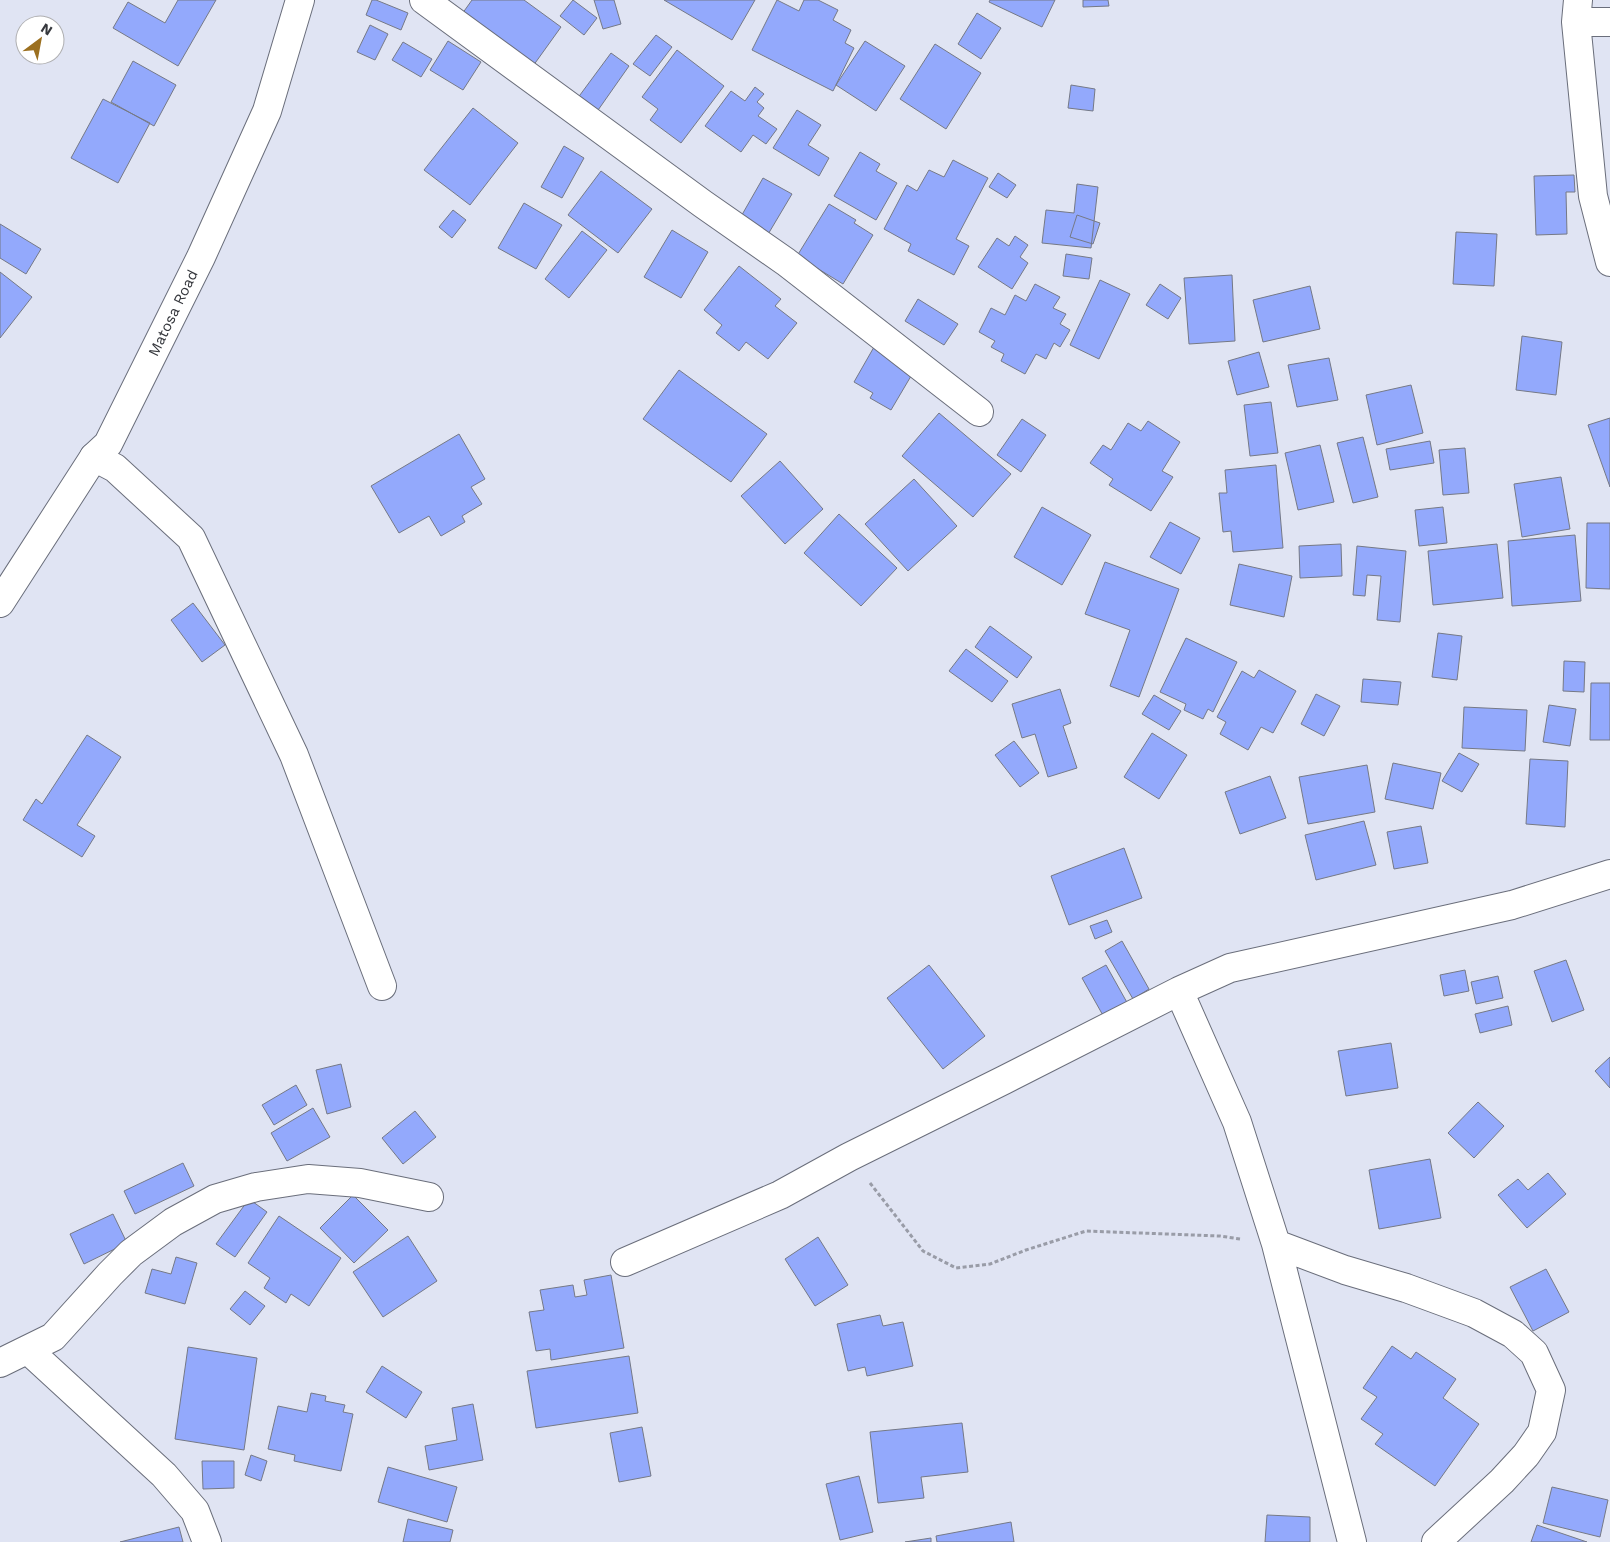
<svg xmlns="http://www.w3.org/2000/svg" width="1610" height="1542" viewBox="0 0 1610 1542" font-family="'Work Sans',sans-serif">
<style>
.building{fill:#93a9fc;stroke:#757986}
.lines{fill:none;stroke-linecap:round;stroke-linejoin:round}
.minor-casing{stroke:#6a6e7b;stroke-width:30}
.tertiary-casing{stroke:#6a6e7b;stroke-width:30}
.path{stroke:#999ca7;stroke-width:3;stroke-dasharray:4 2.5;stroke-linecap:butt}
.minor{stroke:#fff;stroke-width:28}
.tertiary{stroke:#fff;stroke-width:28}
.labels{text-anchor:middle;dominant-baseline:central;stroke-width:4;stroke-linejoin:round;paint-order:stroke}
.street-label{font-size:15px;fill:#36383d;stroke:#fff}
</style>
<rect width="100%" height="100%" fill="#e0e4f3"/>
<path class="building" d="M 178,0 L 216,0 L 178,66 L 113,28 L 128,2 L 165,23 Z
M 372,0 L 376,0 L 408,13 L 401,30 L 366,15 Z
M 472,0 L 524,0 L 561,27 L 533,66 L 462,14 Z
M 573,0 L 597,18 L 584,35 L 560,16 Z
M 594,0 L 614,0 L 621,24 L 603,29 Z
M 664,0 L 755,0 L 732,40 Z
M 777,0 L 799,11 L 804,0 L 818,0 L 838,10 L 833,20 L 851,30 L 845,43 L 854,48 L 833,91 L 752,50 Z
M 990,0 L 1055,0 L 1042,27 L 989,2 Z
M 1083,0 L 1108,0 L 1109,6 L 1083,7 Z
M 977,13 L 1001,28 L 981,59 L 958,44 Z
M 370,25 L 388,34 L 375,60 L 357,52 Z
M 656,35 L 672,47 L 650,76 L 633,64 Z
M 448,41 L 481,62 L 463,90 L 430,70 Z
M 865,41 L 905,66 L 876,111 L 836,85 Z
M 403,42 L 432,59 L 421,77 L 392,60 Z
M 935,44 L 981,73 L 946,129 L 900,99 Z
M 677,50 L 724,86 L 681,143 L 650,120 L 658,109 L 642,97 Z
M 611,53 L 629,66 L 596,113 L 577,99 Z
M 133,61 L 176,85 L 154,126 L 111,102 Z
M 1071,85 L 1095,89 L 1093,111 L 1068,108 Z
M 755,87 L 764,94 L 757,102 L 764,108 L 758,116 L 777,129 L 766,144 L 753,135 L 741,152 L 705,126 L 731,91 L 745,101 Z
M 103,99 L 150,123 L 118,183 L 71,158 Z
M 473,108 L 518,143 L 470,205 L 424,170 Z
M 797,110 L 821,125 L 808,145 L 829,158 L 819,176 L 773,148 Z
M 564,146 L 584,158 L 562,198 L 541,187 Z
M 860,152 L 880,164 L 876,171 L 897,183 L 876,220 L 834,196 Z
M 953,160 L 988,178 L 956,239 L 969,246 L 954,275 L 908,251 L 911,244 L 884,229 L 907,185 L 917,191 L 929,170 L 944,177 Z
M 601,171 L 652,209 L 618,253 L 568,215 Z
M 998,173 L 1016,185 L 1007,198 L 989,187 Z
M 1574,175 L 1575,192 L 1566,192 L 1567,234 L 1536,235 L 1534,176 Z
M 763,178 L 792,194 L 767,236 L 739,220 Z
M 1077,184 L 1098,187 L 1091,248 L 1042,243 L 1046,210 L 1074,213 Z
M 524,203 L 562,225 L 536,269 L 498,248 Z
M 829,204 L 856,220 L 854,223 L 873,235 L 843,284 L 797,256 Z
M 453,210 L 466,220 L 452,238 L 439,227 Z
M 1077,215 L 1100,223 L 1093,244 L 1070,237 Z
M 0,224 L 41,249 L 26,274 L 0,258 Z
M 672,230 L 708,252 L 681,298 L 644,277 Z
M 582,231 L 607,250 L 569,298 L 545,279 Z
M 1456,232 L 1497,234 L 1494,286 L 1453,284 Z
M 1015,236 L 1028,245 L 1020,257 L 1028,263 L 1012,289 L 978,267 L 997,238 L 1009,246 Z
M 1066,254 L 1092,258 L 1089,279 L 1063,276 Z
M 739,266 L 781,299 L 775,306 L 797,323 L 768,359 L 746,342 L 739,351 L 716,333 L 722,325 L 704,310 Z
M 0,272 L 32,297 L 0,338 Z
M 1232,275 L 1235,341 L 1189,344 L 1184,278 Z
M 1100,280 L 1130,294 L 1099,359 L 1070,345 Z
M 1035,284 L 1060,297 L 1053,308 L 1066,314 L 1060,324 L 1070,330 L 1060,347 L 1054,343 L 1046,359 L 1036,354 L 1025,374 L 1001,361 L 1004,354 L 991,347 L 995,341 L 979,332 L 991,308 L 1005,315 L 1015,295 L 1026,301 Z
M 1160,284 L 1181,298 L 1168,319 L 1146,305 Z
M 1310,286 L 1320,329 L 1263,342 L 1253,300 Z
M 918,299 L 958,324 L 944,345 L 905,321 Z
M 1522,336 L 1562,342 L 1556,395 L 1516,390 Z
M 874,347 L 914,371 L 891,410 L 870,398 L 873,393 L 854,382 Z
M 1259,352 L 1269,387 L 1237,395 L 1228,361 Z
M 1329,358 L 1338,400 L 1297,407 L 1288,365 Z
M 679,370 L 767,434 L 731,482 L 643,419 Z
M 1411,385 L 1423,433 L 1377,445 L 1366,395 Z
M 1271,402 L 1278,453 L 1250,456 L 1244,405 Z
M 939,413 L 1011,474 L 973,517 L 902,456 Z
M 1610,418 L 1610,487 L 1588,425 Z
M 1022,419 L 1046,435 L 1021,472 L 997,455 Z
M 1148,421 L 1180,442 L 1162,471 L 1173,477 L 1151,511 L 1109,485 L 1113,479 L 1090,463 L 1103,445 L 1111,450 L 1128,423 L 1141,431 Z
M 459,434 L 485,479 L 471,487 L 482,504 L 462,516 L 465,522 L 441,536 L 429,516 L 399,533 L 371,486 Z
M 1363,437 L 1378,497 L 1353,503 L 1337,443 Z
M 1430,441 L 1434,463 L 1390,470 L 1386,449 Z
M 1320,445 L 1334,502 L 1298,510 L 1285,453 Z
M 1465,448 L 1469,493 L 1443,495 L 1439,450 Z
M 780,461 L 823,509 L 785,544 L 741,496 Z
M 1276,465 L 1283,548 L 1233,552 L 1231,531 L 1223,532 L 1219,493 L 1227,493 L 1225,470 Z
M 1561,477 L 1570,529 L 1522,537 L 1514,484 Z
M 914,479 L 957,526 L 908,571 L 865,524 Z
M 1042,507 L 1091,535 L 1062,585 L 1014,557 Z
M 1443,507 L 1447,543 L 1419,546 L 1415,510 Z
M 839,514 L 897,568 L 861,606 L 804,553 Z
M 1170,522 L 1200,538 L 1181,574 L 1150,557 Z
M 1587,523 L 1610,523 L 1610,589 L 1586,588 Z
M 1575,535 L 1581,601 L 1512,606 L 1508,541 Z
M 1341,544 L 1342,576 L 1300,578 L 1299,546 Z
M 1497,544 L 1503,598 L 1433,605 L 1428,551 Z
M 1357,546 L 1406,551 L 1400,622 L 1377,620 L 1381,576 L 1367,575 L 1365,596 L 1353,595 Z
M 1105,562 L 1179,589 L 1139,697 L 1110,686 L 1130,630 L 1085,614 Z
M 1239,564 L 1292,576 L 1284,617 L 1230,605 Z
M 193,603 L 225,645 L 202,662 L 171,620 Z
M 990,626 L 1032,657 L 1017,678 L 975,647 Z
M 1438,633 L 1462,636 L 1457,680 L 1432,677 Z
M 1186,638 L 1237,662 L 1213,712 L 1208,709 L 1203,719 L 1184,710 L 1186,704 L 1160,692 Z
M 966,649 L 1008,681 L 992,702 L 949,671 Z
M 1564,661 L 1585,662 L 1584,692 L 1563,691 Z
M 1259,670 L 1296,691 L 1273,733 L 1261,727 L 1248,750 L 1220,734 L 1226,722 L 1217,717 L 1242,671 L 1254,678 Z
M 1363,679 L 1401,682 L 1398,705 L 1361,702 Z
M 1591,683 L 1610,683 L 1610,740 L 1590,740 Z
M 1060,689 L 1071,723 L 1063,726 L 1077,768 L 1048,777 L 1035,734 L 1022,738 L 1012,704 Z
M 1316,694 L 1340,706 L 1324,736 L 1301,724 Z
M 1154,695 L 1181,711 L 1169,730 L 1142,714 Z
M 1549,705 L 1576,709 L 1570,746 L 1543,742 Z
M 1464,707 L 1527,710 L 1525,751 L 1462,748 Z
M 1152,733 L 1187,755 L 1159,799 L 1124,777 Z
M 87,735 L 121,757 L 77,825 L 95,836 L 82,857 L 23,820 L 36,799 L 42,804 Z
M 1014,741 L 1039,773 L 1020,787 L 995,755 Z
M 1459,753 L 1479,764 L 1462,792 L 1442,781 Z
M 1530,759 L 1568,761 L 1565,827 L 1526,824 Z
M 1393,763 L 1441,773 L 1433,809 L 1385,799 Z
M 1367,765 L 1375,812 L 1308,824 L 1299,777 Z
M 1270,776 L 1286,818 L 1240,834 L 1225,792 Z
M 1364,821 L 1376,865 L 1316,880 L 1305,835 Z
M 1421,826 L 1428,863 L 1394,869 L 1387,832 Z
M 1124,848 L 1142,898 L 1069,925 L 1051,876 Z
M 1107,920 L 1112,932 L 1095,939 L 1090,926 Z
M 1122,941 L 1149,989 L 1133,999 L 1105,951 Z
M 1566,960 L 1584,1010 L 1552,1022 L 1534,971 Z
M 929,965 L 985,1036 L 943,1069 L 887,998 Z
M 1106,965 L 1129,1006 L 1105,1019 L 1082,978 Z
M 1465,970 L 1469,991 L 1444,996 L 1440,975 Z
M 1498,976 L 1503,998 L 1476,1004 L 1471,982 Z
M 1508,1006 L 1512,1025 L 1480,1033 L 1475,1014 Z
M 1391,1043 L 1398,1088 L 1346,1096 L 1338,1051 Z
M 1610,1057 L 1610,1088 L 1595,1071 Z
M 341,1064 L 351,1107 L 327,1114 L 316,1070 Z
M 296,1085 L 307,1105 L 274,1125 L 262,1105 Z
M 1478,1102 L 1504,1126 L 1474,1158 L 1448,1133 Z
M 313,1108 L 330,1137 L 287,1161 L 271,1133 Z
M 415,1111 L 436,1137 L 403,1164 L 382,1138 Z
M 1430,1159 L 1441,1218 L 1379,1229 L 1369,1170 Z
M 183,1163 L 194,1186 L 135,1214 L 124,1191 Z
M 1548,1173 L 1566,1194 L 1527,1228 L 1498,1195 L 1518,1179 L 1528,1190 Z
M 353,1195 L 388,1230 L 354,1263 L 320,1228 Z
M 249,1199 L 267,1212 L 235,1257 L 216,1244 Z
M 113,1214 L 127,1243 L 84,1264 L 70,1234 Z
M 279,1216 L 341,1258 L 309,1306 L 291,1294 L 286,1303 L 264,1288 L 270,1278 L 248,1263 Z
M 408,1236 L 437,1281 L 383,1317 L 353,1272 Z
M 818,1237 L 848,1285 L 815,1306 L 785,1259 Z
M 176,1257 L 197,1263 L 185,1304 L 145,1293 L 152,1269 L 171,1274 Z
M 1546,1269 L 1569,1312 L 1533,1331 L 1510,1287 Z
M 611,1275 L 624,1348 L 551,1360 L 550,1349 L 536,1351 L 529,1312 L 544,1310 L 540,1290 L 573,1285 L 575,1297 L 587,1295 L 584,1280 Z
M 245,1291 L 265,1306 L 250,1325 L 230,1309 Z
M 880,1315 L 883,1326 L 903,1322 L 913,1366 L 867,1376 L 865,1367 L 848,1371 L 837,1324 Z
M 1392,1346 L 1411,1359 L 1416,1352 L 1456,1379 L 1443,1398 L 1479,1424 L 1435,1486 L 1375,1444 L 1383,1434 L 1361,1419 L 1377,1397 L 1363,1388 Z
M 188,1347 L 257,1358 L 244,1450 L 175,1439 Z
M 629,1356 L 638,1413 L 536,1428 L 527,1371 Z
M 382,1366 L 422,1392 L 406,1418 L 366,1392 Z
M 311,1393 L 326,1396 L 325,1401 L 345,1405 L 343,1412 L 353,1414 L 341,1471 L 294,1461 L 295,1455 L 268,1449 L 278,1406 L 307,1412 Z
M 473,1404 L 483,1460 L 429,1470 L 425,1446 L 457,1440 L 452,1408 Z
M 962,1423 L 968,1472 L 921,1477 L 924,1498 L 878,1503 L 870,1432 Z
M 642,1427 L 651,1476 L 619,1482 L 610,1433 Z
M 251,1455 L 267,1461 L 261,1481 L 245,1475 Z
M 202,1461 L 234,1461 L 234,1488 L 203,1489 Z
M 388,1467 L 457,1487 L 447,1522 L 378,1502 Z
M 859,1476 L 873,1532 L 840,1540 L 826,1484 Z
M 1552,1487 L 1608,1500 L 1600,1537 L 1543,1523 Z
M 1267,1515 L 1310,1517 L 1310,1542 L 1265,1542 Z
M 408,1519 L 453,1530 L 450,1542 L 403,1542 Z
M 1011,1522 L 1014,1542 L 937,1542 L 936,1536 Z
M 1537,1525 L 1587,1542 L 1531,1542 Z
M 179,1527 L 183,1542 L 120,1542 Z
M 931,1538 L 931,1542 L 905,1542 Z"/>
<g class="lines">
<defs>
<path id="minor" d="M 424,0 L 703,204 L 786,262 L 979,412
M 1578,0 L 1576,22 L 1593,196 L 1610,262
M 1576,22 L 1610,22
M 94,457 L 115,468 L 191,538 L 294,755 L 382,986
M 1179,991 L 1237,1122 L 1276,1244 L 1352,1542
M 1276,1244 L 1345,1270 L 1406,1288 L 1474,1313 L 1513,1334 L 1534,1353 L 1551,1390 L 1542,1432 L 1526,1455 L 1502,1481 L 1436,1542
M 625,1262 L 780,1195 L 849,1157 L 1004,1080 L 1179,991 L 1230,968 L 1512,905 L 1610,874
M 28,1350 L 164,1475 L 195,1511 L 207,1542
M 0,1363 L 53,1337 L 110,1274 L 131,1253 L 173,1222 L 215,1199 L 256,1187 L 308,1179 L 360,1183 L 429,1197"/>
<path id="tertiary" d="M 0,603 L 94,457 L 108,444 L 201,257 L 267,111 L 300,0"/>
</defs>
<use href="#minor" class="minor-casing"/>
<use href="#tertiary" class="tertiary-casing"/>
<path class="path" d="M 870,1183 L 923,1251 L 956,1268 L 990,1264 L 1026,1250 L 1086,1231 L 1220,1236 L 1240,1239"/>
<use href="#minor" class="minor"/>
<use href="#tertiary" class="tertiary"/>
</g>
<g class="labels">
<g class="street-label">
<text transform="translate(173 313) rotate(-64)">Matosa Road</text>
</g>
</g>
<g transform="translate(40 40) rotate(32)"><circle r="24" fill="#ffffff" stroke="#afafb1"/>
<path d="M0-4L9 19L0 12L-9 19Z" fill="#9c7020"/>
<text y="-8" font-size="14" font-weight="bold" text-anchor="middle" fill="#36383d">N</text>
</g>
</svg>
